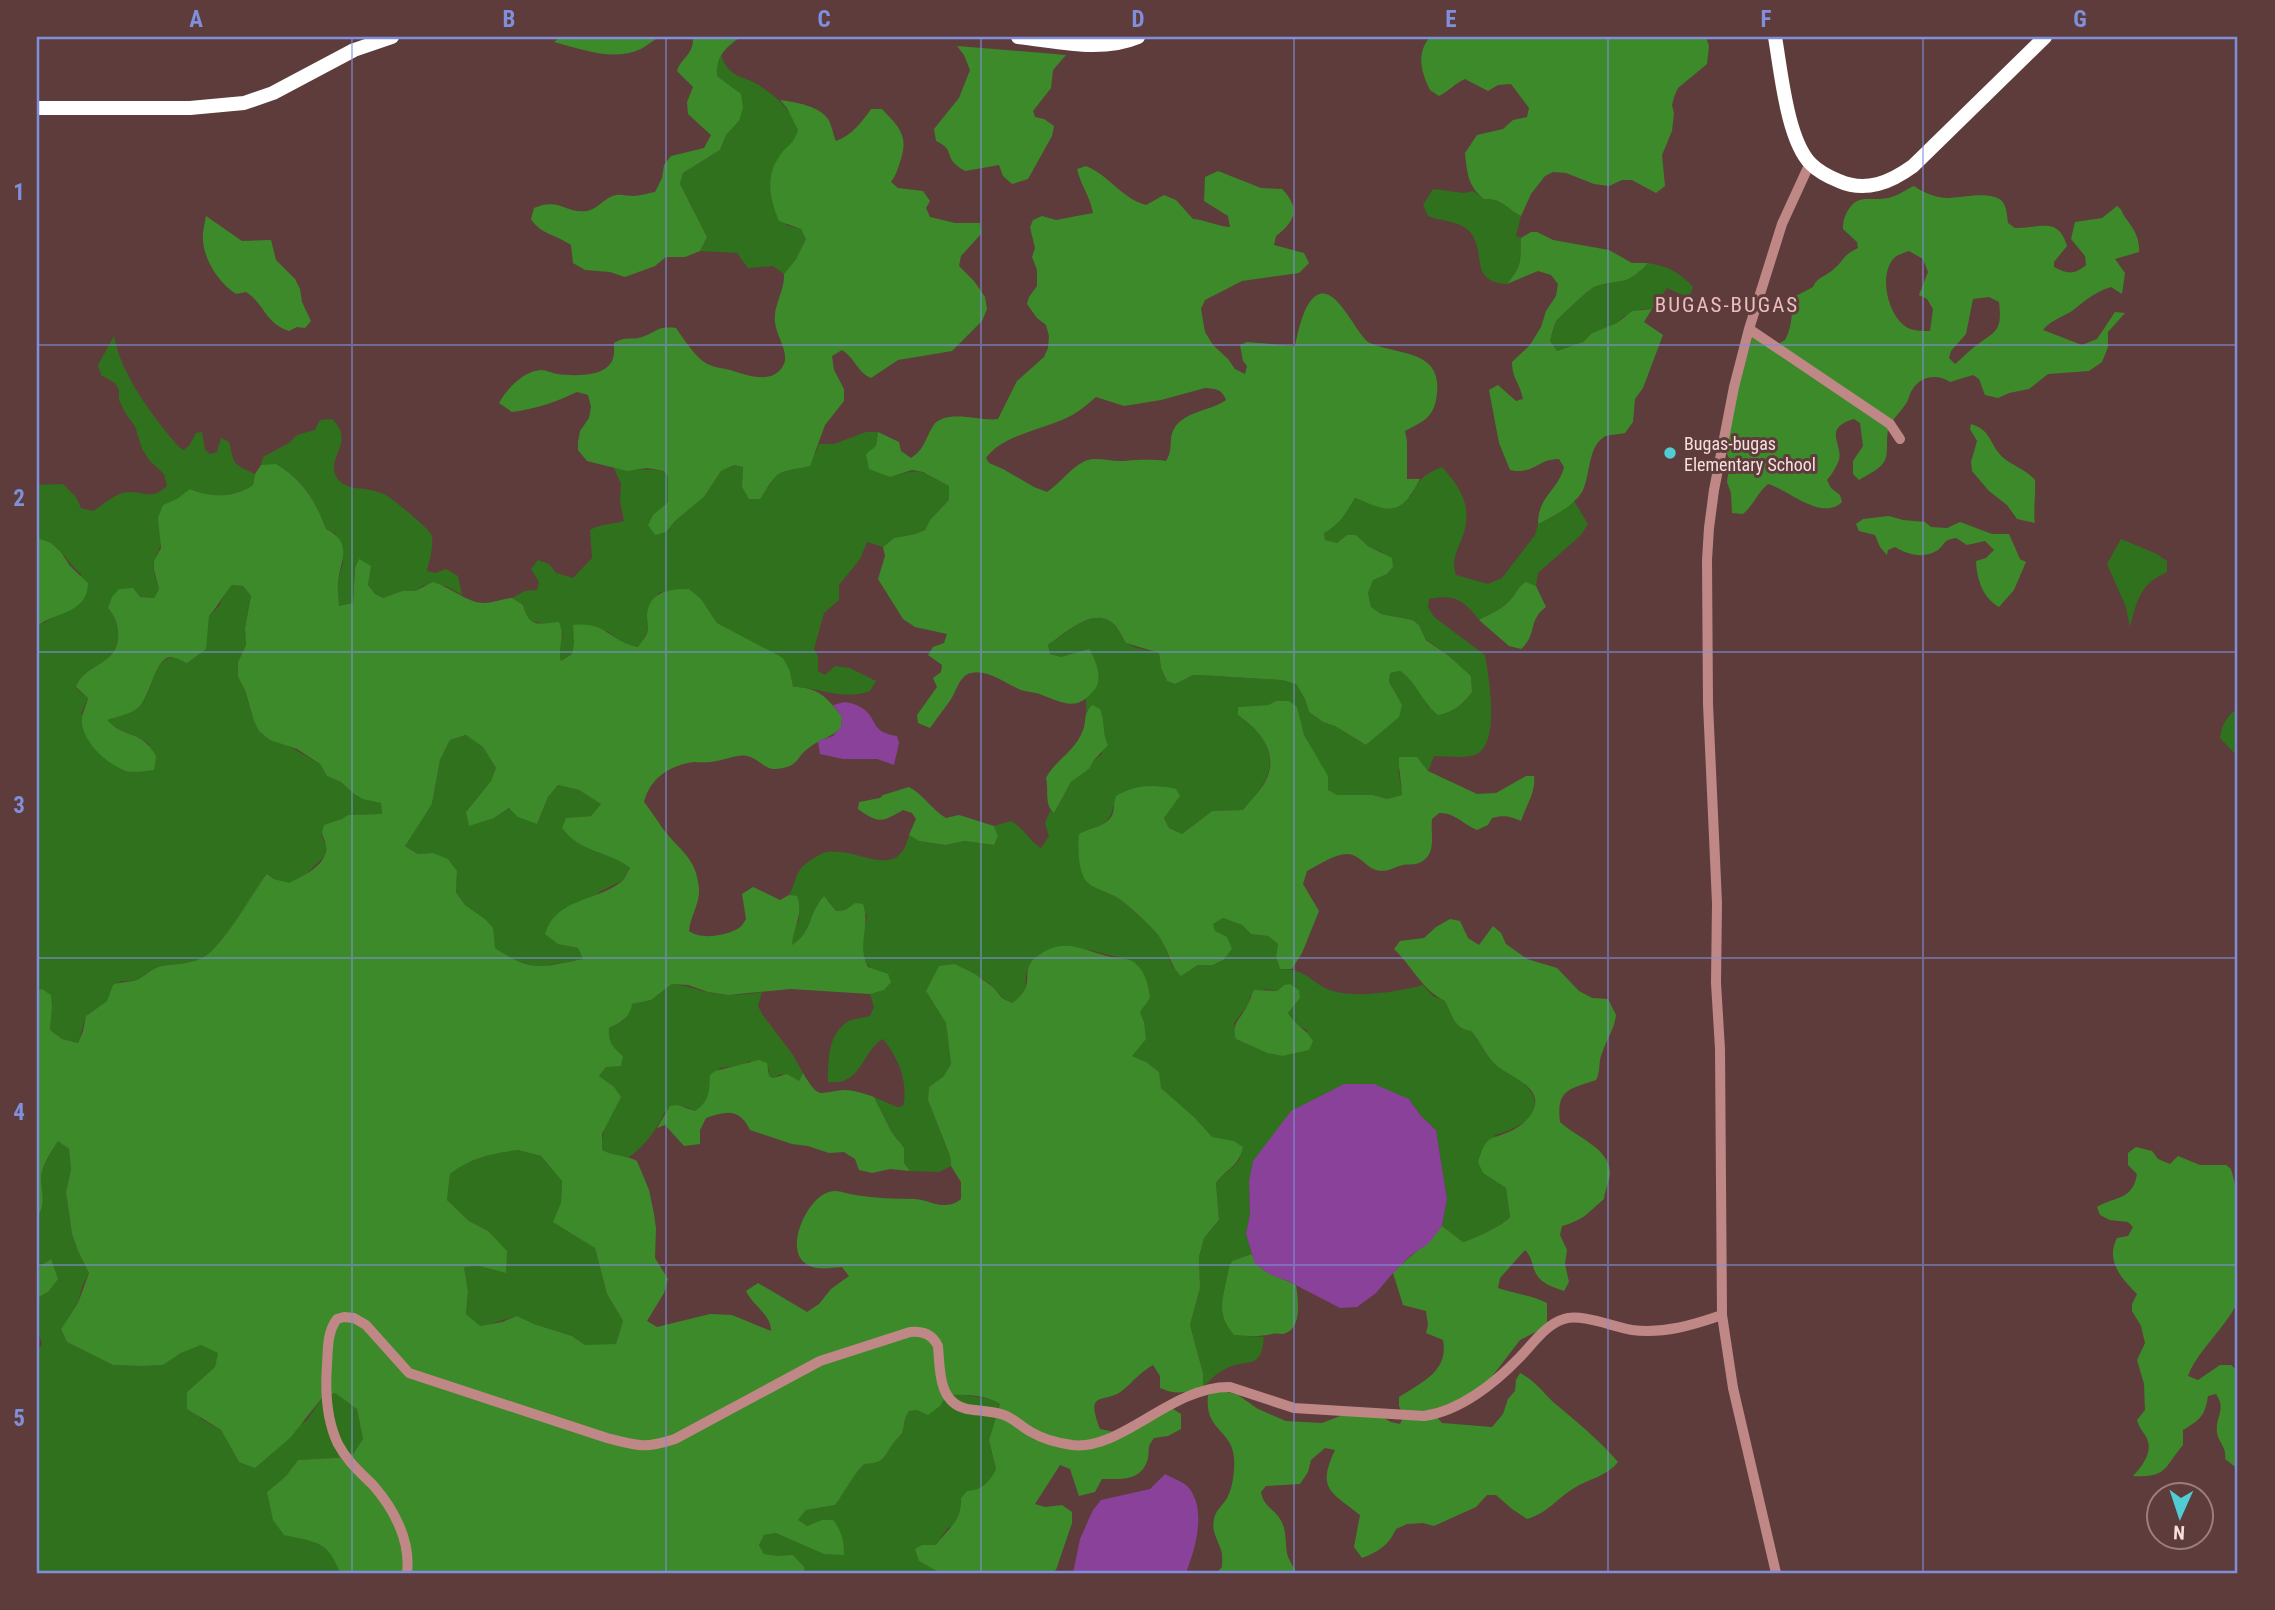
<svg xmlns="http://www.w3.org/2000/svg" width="2275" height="1610" viewBox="0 0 2275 1610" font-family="'Roboto Condensed',sans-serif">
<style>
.green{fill:#2f711d;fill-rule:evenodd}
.forest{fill:#3d8a2a;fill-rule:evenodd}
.water{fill:#894199}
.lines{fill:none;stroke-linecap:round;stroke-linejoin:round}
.minor{stroke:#bf8887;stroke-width:10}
.highway{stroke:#fff;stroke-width:14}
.grid{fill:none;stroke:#7f8fdb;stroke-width:2;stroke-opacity:0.55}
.poi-dot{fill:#51ccd2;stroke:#5f3c3c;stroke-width:2.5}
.labels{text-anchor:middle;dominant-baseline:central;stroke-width:6;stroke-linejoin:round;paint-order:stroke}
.poi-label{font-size:18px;fill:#f6dfdf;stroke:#5f3c3c;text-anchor:start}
.quarter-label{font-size:21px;letter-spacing:2px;fill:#ebbfbd;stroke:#5f3c3c}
.neatline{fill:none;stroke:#7f8fdb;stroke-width:2.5}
.grid-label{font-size:23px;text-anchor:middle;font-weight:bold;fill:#7f8fdb}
</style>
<rect width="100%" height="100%" fill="#5f3c3c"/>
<path class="green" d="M 721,55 C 730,81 745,74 763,88 C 779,99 792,111 798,130 L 795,142 L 788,147 L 786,225 L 801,229 L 806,239 L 796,259 L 784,274 L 773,266 L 748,268 L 737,253 L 700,251 L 707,237 L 680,184 L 683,173 L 720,150 L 726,135 L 739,121 L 727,84 L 717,76 L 717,65 Z
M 1433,189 L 1464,193 L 1473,191 L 1484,199 C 1502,198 1506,208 1521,216 L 1516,236 L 1521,238 C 1520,262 1523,264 1507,284 C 1467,282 1488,251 1469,231 C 1460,221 1440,221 1428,216 L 1423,205 Z
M 1648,263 C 1669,267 1678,271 1693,287 L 1689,298 L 1667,288 L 1652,309 L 1642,309 L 1624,316 L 1617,323 L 1592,333 L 1583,342 L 1557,351 L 1550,341 C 1552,334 1553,326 1557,320 C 1563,314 1588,290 1594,287 C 1621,277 1624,289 1648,263 Z
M 114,336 C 121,375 153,417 179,447 L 183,450 L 189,446 L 196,433 L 202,432 L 205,450 L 210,454 L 217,452 L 221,438 L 229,442 C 235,466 232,463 255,474 L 253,485 C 234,498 211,498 190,489 L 161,539 C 161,549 156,554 154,564 C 152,572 157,581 159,589 L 154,598 L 140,597 L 108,608 C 116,618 119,626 118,639 C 116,665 83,665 76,688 L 88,698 L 81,714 L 151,746 C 135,732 119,733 106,720 C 116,717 131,714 139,707 C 154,693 150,662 173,657 L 207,629 L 209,616 L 219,606 L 225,592 L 232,585 L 243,586 L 251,596 L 245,628 L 246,645 L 238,662 L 238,677 L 245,690 L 254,721 L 287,745 L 320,764 L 327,776 L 341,782 L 354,794 L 381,803 L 382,814 C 350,815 345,812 321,835 L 326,845 L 325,856 L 304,876 L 289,884 L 274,879 L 268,874 C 250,895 224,948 202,959 C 188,965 173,963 159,967 C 150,969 144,977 136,980 C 132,981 125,981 120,981 L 107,1001 L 86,1016 L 78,1043 L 62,1039 L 50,1030 L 52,1008 L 42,989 L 37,991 L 37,626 L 80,604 L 81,574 C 70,566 64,552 53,545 C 48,542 42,541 37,538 L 37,485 L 63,484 L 76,497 L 81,508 L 93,511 C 103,505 112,496 123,493 C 142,488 149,503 167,486 L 164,474 L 150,461 L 142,449 L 135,426 L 126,414 L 119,400 L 119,390 L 115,383 L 101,375 L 98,365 Z
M 332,419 C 357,443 324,457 337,478 C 344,489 360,488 371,490 C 376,491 382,493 386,495 C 393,499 428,528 431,534 C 435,545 429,560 427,571 L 436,573 L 446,569 L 458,576 L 462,595 L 446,586 L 424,585 L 415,591 L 402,591 L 383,598 L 375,594 L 368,585 L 369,577 L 355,568 L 353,603 L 339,606 L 337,584 L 343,563 L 336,534 L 326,529 C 315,500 296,464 261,465 L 263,457 L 289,443 L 297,435 L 315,430 L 320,420 Z
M 866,432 L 878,432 L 876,446 L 890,477 C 922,467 921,471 949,486 L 950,500 L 930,520 L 925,530 L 915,534 L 894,538 L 883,547 L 867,542 L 860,559 L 839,585 L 839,600 L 824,613 L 814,649 L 818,656 L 818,671 L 825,675 L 835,666 L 850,668 L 876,681 L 870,691 C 842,701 819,687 793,687 L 790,671 L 746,639 L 717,623 L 701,599 L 660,592 C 641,612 652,610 647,631 C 646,636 641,642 638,647 L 626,645 L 607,631 L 574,642 L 572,654 L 561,662 L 559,649 L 563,634 C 558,631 553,628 547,625 C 530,618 529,628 523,605 L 512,598 L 525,591 L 537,590 L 539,582 L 531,569 L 538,560 L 549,564 L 556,573 L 573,578 L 592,558 L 590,530 C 602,523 611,525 624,521 L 620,501 L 621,484 L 614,468 C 631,471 647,468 664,471 L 668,477 L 668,502 L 653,515 L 666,532 L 675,521 L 704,497 L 721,471 L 734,465 L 743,467 L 742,487 L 768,488 L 775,476 L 783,470 L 794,469 L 816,452 L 819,444 L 834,444 Z
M 1442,467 C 1464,491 1474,511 1460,543 C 1455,555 1452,562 1456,575 L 1488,584 L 1502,578 L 1535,535 L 1538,524 L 1553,517 L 1574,501 L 1588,524 L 1581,535 L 1538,573 L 1536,586 L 1526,582 C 1518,587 1516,594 1510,600 C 1502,610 1489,614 1479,620 C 1464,600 1454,594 1429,599 L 1428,607 L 1434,617 L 1485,655 C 1489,677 1500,742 1477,754 C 1466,759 1447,756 1434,756 L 1428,771 L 1417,757 L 1398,770 L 1403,795 L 1387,799 L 1373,795 L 1336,795 L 1328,790 L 1322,766 L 1309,746 L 1301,726 L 1276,701 L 1268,705 L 1238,707 L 1238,715 C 1261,731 1281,755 1263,784 C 1258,793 1249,802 1243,810 L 1212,811 L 1182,834 L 1169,828 L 1164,818 L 1179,797 L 1163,786 L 1147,787 L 1113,806 C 1111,827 1094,825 1079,834 L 1080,857 L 1093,887 L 1119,898 L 1149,925 L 1163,941 L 1172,966 L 1181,975 L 1199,965 L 1214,965 L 1223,960 L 1212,923 L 1223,918 L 1242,925 L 1251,934 L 1268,936 L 1278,944 L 1276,956 L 1280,969 C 1304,969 1307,978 1325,988 C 1348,1000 1398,992 1423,985 L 1433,996 L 1445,1001 C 1452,1015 1454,1029 1471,1031 C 1481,1042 1486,1057 1497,1066 C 1505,1072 1514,1074 1521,1081 C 1553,1108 1524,1127 1495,1135 L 1483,1173 L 1506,1188 L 1510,1217 C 1502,1226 1476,1238 1463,1242 L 1442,1226 L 1447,1199 L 1436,1130 L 1421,1116 L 1409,1099 L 1249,1182 L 1250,1214 L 1246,1234 L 1252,1254 L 1232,1261 C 1228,1269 1228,1274 1226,1283 C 1221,1305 1218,1316 1234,1335 L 1264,1337 C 1261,1372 1248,1357 1225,1369 C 1216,1373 1210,1381 1203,1387 L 1203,1373 L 1190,1325 L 1200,1288 L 1199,1257 L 1204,1238 L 1219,1220 L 1216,1183 C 1223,1174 1233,1169 1240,1159 L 1234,1141 L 1212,1138 L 1194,1117 L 1161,1088 L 1146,1062 L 1132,1056 L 1144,1022 L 1140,1012 L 1129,959 C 1100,956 1066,936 1040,955 C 1035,958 1031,961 1029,966 C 1020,985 1035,986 1012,1003 C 1000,998 999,992 990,984 C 979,976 967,970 955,964 L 926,991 L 946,1023 L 951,1064 L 945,1076 L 929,1087 L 928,1100 L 950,1156 L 951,1166 L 939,1172 L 910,1171 L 904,1163 L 898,1139 L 891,1131 L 874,1097 L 897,1107 L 903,1106 C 909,1083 898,1057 883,1039 C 861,1051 863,1086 828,1082 C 828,1061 828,1032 849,1021 C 855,1018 863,1018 870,1016 L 874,1007 L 870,994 L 883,990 L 875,970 C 855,961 864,934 867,916 L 855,903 L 845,910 L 835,911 L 829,901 L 818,903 C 810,921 809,935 791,946 L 793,932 L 799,920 L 797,897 L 789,895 C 795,885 795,874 803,866 C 809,861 819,854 827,852 C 859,847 898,883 909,835 L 920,841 L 946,845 L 965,841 L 994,845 L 998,836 L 994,826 L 1011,821 C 1024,828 1029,841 1041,848 L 1049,836 L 1045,823 L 1050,811 L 1054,813 L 1071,782 L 1089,769 L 1094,760 L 1102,754 L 1102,733 L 1092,705 L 1086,711 L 1086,697 L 1093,692 C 1096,674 1100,666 1089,650 L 1061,658 L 1050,654 L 1048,645 C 1064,635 1097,603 1115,625 C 1121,632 1122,642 1132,646 C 1140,650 1150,650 1159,653 L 1161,668 L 1167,681 L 1174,684 L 1193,675 L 1199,675 L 1282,680 L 1296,684 L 1305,699 L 1309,712 L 1323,722 L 1335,726 L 1366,745 L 1380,732 L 1394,691 L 1389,682 L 1389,673 L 1400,671 L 1412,679 L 1429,708 L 1463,703 L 1472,692 L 1471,676 L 1449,656 L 1426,639 L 1419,625 L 1414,620 L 1381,614 L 1371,607 L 1368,593 L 1373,579 L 1387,574 L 1393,567 L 1382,552 L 1368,546 L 1356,535 L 1347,535 L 1337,543 L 1325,540 L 1324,532 C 1340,524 1346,514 1355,498 L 1382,508 L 1411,496 C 1420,478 1423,475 1442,467 ZM 1284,985 L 1300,998 L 1288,1013 L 1293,1022 L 1308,1031 L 1282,1056 L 1267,1053 L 1236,1039 L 1234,1023 L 1248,1005 L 1250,996 L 1266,989 L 1277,991 Z
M 2121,539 L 2157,554 L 2167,561 L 2167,572 C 2140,584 2137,600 2130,627 L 2126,607 L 2107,564 Z
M 2238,708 L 2238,757 L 2220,738 C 2222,724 2227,716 2238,708 Z
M 467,735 L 483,747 L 496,768 L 491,781 L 466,812 L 494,818 L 510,808 L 537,824 L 548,797 L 558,785 L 579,790 L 601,804 L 591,816 L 566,818 L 599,853 L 614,856 L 630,867 L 622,881 L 599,892 L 558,944 L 578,948 L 584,959 L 538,967 L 513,960 L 495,948 L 485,919 L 465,905 L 456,891 L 457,871 L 433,853 L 418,854 L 404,845 L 432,804 L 440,760 L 450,740 Z
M 672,984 C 686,985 697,990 711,993 C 728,996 744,995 762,992 L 758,1006 L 762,1014 L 793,1055 L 803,1073 L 799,1081 L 780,1074 L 774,1078 L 769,1076 L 769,1069 L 749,1061 L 743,1065 L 720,1068 L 710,1081 C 712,1095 706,1103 695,1111 L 686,1107 L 665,1112 C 656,1130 645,1146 629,1157 L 614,1156 L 601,1151 C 602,1134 605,1123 615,1109 L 599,1076 L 606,1067 L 613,1048 L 608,1039 L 609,1028 L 624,1020 L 632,1004 L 651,1000 Z
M 58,1140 L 69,1149 L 71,1169 L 66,1192 L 72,1234 L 78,1251 L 89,1273 L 82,1287 L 78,1303 L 61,1329 L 67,1342 L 113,1365 L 142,1366 L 163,1365 L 181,1353 L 201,1344 L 219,1353 L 215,1367 L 187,1392 L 201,1419 L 221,1430 L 239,1462 L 307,1420 L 322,1398 L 335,1393 L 357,1409 L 363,1439 L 351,1457 L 298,1460 L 286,1476 L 267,1492 L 334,1556 L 340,1573 L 37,1573 L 37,1352 L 42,1344 L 37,1328 L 37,1298 L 48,1292 L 51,1259 L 37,1268 L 37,1216 C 49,1203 38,1186 42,1172 C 46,1161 52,1151 58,1140 Z
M 518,1150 L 541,1156 L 562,1181 L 561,1203 L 595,1248 L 607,1294 L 623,1321 L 616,1345 L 585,1345 L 572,1336 L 534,1324 L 517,1316 L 480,1327 L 466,1314 L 468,1291 L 464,1267 L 479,1266 L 506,1273 L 488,1231 L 469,1221 L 447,1200 L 450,1174 C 473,1157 490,1154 518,1150 Z
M 957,1394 L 993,1399 L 1000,1404 L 989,1440 L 996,1469 L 988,1483 L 977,1490 L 961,1510 L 957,1523 L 947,1529 L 936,1545 L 922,1545 L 919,1561 L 940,1573 L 803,1573 L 805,1568 L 778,1556 L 764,1554 L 759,1545 L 764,1535 L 776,1533 L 789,1537 L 822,1520 L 807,1526 L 797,1521 L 806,1510 L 835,1505 C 845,1491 852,1476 864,1464 C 886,1463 883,1457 894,1442 C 896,1440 901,1435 902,1433 C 905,1425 904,1419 909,1411 C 926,1410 940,1397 957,1394 Z"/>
<path class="forest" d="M 560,37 L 660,37 C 653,40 647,46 641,49 C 613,62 581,49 554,42 Z
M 689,37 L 740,37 C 726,48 716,55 717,76 L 741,94 L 743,108 L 739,121 L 726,135 L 720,150 L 683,173 L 680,184 L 707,237 L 700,251 L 685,257 L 666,257 L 655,266 L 625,277 L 610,272 L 585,270 L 573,263 L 571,245 C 557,235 540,234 531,219 L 534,208 C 560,197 565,214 587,211 C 598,209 605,197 616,195 C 621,194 628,196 633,196 C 640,196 648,193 655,192 L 662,178 L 664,165 L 671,156 L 704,148 L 711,135 L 688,114 L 687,102 L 693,87 L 677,71 C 681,58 693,55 693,39 Z
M 1430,37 L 1706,37 L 1709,46 L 1707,64 L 1678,88 L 1674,97 L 1672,105 L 1674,113 L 1672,131 L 1662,155 L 1665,186 L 1656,193 L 1632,180 L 1622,180 L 1609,186 L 1594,184 L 1566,173 L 1553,172 L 1545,176 L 1531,194 L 1521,216 C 1506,208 1502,198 1484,199 C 1468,187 1467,172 1465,153 L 1477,135 L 1503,129 L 1513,120 L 1527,117 L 1529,108 L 1511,84 L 1498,85 L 1488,91 L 1465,79 C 1455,83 1449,91 1439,96 L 1430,90 C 1421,72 1416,53 1430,37 Z
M 957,46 L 1066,55 L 1053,70 L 1051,88 L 1033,111 L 1035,117 L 1044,119 L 1054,126 L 1052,136 L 1028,179 L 1012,184 L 1003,176 L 999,165 L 965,171 C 962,169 958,167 955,164 C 945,153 954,150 936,141 L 934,129 L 959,98 L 970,70 L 964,55 Z
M 780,100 C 795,102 819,106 828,119 C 832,125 833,135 836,141 C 852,135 861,123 871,109 L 882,109 C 900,128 909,136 900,162 C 897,171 896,175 891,182 L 898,188 L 923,191 L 930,201 L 926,208 L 930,217 L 955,223 L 980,223 L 981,234 L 961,256 L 959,266 L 974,281 L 985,297 L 987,309 L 982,321 L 952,351 L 898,360 L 871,378 C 857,372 855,358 842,350 L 832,356 L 834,370 L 844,389 L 844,401 L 825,425 L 810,466 C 774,473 780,469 760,499 L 749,499 L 742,487 L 743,467 L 734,465 L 721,471 L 704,497 L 675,521 L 666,532 L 655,535 L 648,525 L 653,515 L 668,502 L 668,477 L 664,471 L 647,468 L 627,471 L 587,461 L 578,450 L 578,442 L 580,431 L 589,418 L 591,407 L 588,395 L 577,392 C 556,402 535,409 512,412 L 499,403 C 507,389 523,371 541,370 C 546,370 552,373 557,374 C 571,376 601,377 610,364 C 615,358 614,350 614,343 C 628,335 631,341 642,337 C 658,332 656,326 676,328 C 683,338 693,354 704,362 C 711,367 721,368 730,370 C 746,375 774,386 784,364 C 789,352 776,335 775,322 C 773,305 785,291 784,274 L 796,259 L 806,239 L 801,229 L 779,221 C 770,200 765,177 779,157 C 787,144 793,146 798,130 L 787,108 Z
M 1086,166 C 1110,176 1121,198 1146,205 L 1164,195 L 1176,200 L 1193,219 C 1206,220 1216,226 1230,227 L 1228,216 L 1204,201 L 1205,177 L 1218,171 L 1261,188 L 1282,189 C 1301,209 1295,221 1276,236 L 1274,245 L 1304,253 L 1309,263 L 1299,273 L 1242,281 L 1205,300 L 1201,309 L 1205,332 L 1213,345 L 1228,359 L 1235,369 L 1245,374 L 1247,366 L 1243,361 L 1240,345 L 1247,342 L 1295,346 C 1298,333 1304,298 1320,294 C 1338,289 1356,333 1368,342 C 1369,343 1376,345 1378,346 C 1406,355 1441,353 1437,393 C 1435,417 1424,421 1405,431 L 1407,441 L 1407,479 L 1420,479 C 1412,494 1402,513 1382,508 C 1373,506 1364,501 1355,498 C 1344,516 1342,522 1324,533 L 1325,540 L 1337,543 L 1347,535 L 1356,535 L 1368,546 L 1392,558 L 1393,567 L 1387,574 L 1373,580 L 1368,593 L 1371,607 L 1381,614 L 1413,620 L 1419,625 L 1426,640 L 1449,656 L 1471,676 L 1472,692 C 1463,704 1454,712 1438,715 C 1421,702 1418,683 1400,671 L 1390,673 L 1389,682 L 1402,705 L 1399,717 L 1366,745 L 1335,726 L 1323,722 L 1309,712 L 1305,699 L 1296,684 L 1282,680 L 1199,675 L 1193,675 L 1175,684 L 1167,681 L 1161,668 L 1159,653 L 1126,643 C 1122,637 1119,629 1114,624 C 1094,605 1064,634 1048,645 L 1050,654 L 1061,657 L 1089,649 C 1096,660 1103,678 1095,689 C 1077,713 1062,702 1042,695 C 1036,692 1028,692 1021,690 C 1006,684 988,669 971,673 C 959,675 956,694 949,702 C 943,711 936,719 930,728 L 918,723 L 917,715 L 937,687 L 933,678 L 941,672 L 942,665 L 928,655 L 933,647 L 944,643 L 947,634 L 915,627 L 903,619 L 878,579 L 885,556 L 883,547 L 894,538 L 915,534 L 925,530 L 930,520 L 949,500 L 949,486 L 923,472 L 912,470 L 890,477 L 869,469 L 866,454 L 876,446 L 878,432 L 899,442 L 901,451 L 911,458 C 925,449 925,439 933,426 C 945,408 981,422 998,419 L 1017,381 L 1044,357 L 1048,348 L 1049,336 L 1046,325 L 1037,318 L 1027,304 L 1029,297 L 1037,286 L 1037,270 L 1032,257 L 1035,248 L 1030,227 L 1033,220 L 1042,216 L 1056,220 L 1093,213 C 1090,196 1081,186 1077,169 ZM 1205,388 C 1216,389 1222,389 1226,400 C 1211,411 1184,411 1174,429 C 1168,439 1174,449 1166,461 C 1151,459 1138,460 1123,461 C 1110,462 1097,456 1085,461 C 1070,468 1061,483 1047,492 L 1034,487 L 1003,469 L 989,463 L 986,458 C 1004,433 1049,429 1074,414 C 1081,410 1089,403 1096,397 L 1124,406 L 1161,400 Z
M 1914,186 C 1924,193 1934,197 1946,198 C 1961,198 1990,190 2002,201 C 2007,207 2007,216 2008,223 L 2015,228 C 2039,229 2058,215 2067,246 L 2054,262 L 2054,267 C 2067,274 2075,275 2086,265 L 2085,256 L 2071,239 L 2075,222 L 2102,218 L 2117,206 C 2123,210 2122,214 2127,220 C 2134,229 2140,239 2139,252 L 2115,259 L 2125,273 L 2122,294 L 2111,287 C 2094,292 2085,301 2072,311 C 2062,317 2050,321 2043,330 L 2082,345 L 2097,339 L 2115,312 L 2125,313 L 2108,332 L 2108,347 L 2102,362 L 2089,371 L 2048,374 L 2029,389 L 2009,393 L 1998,398 L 1985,395 L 1979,379 L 1973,375 L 1950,382 C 1937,373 1920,376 1912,390 C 1909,394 1909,401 1905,405 C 1900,413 1893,418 1889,427 C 1885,438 1889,450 1885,460 C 1881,469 1867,475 1859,480 L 1853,474 L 1853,461 L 1863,446 L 1860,423 L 1854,419 C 1822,428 1843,444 1839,460 C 1836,468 1832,474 1827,480 L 1831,488 L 1840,495 L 1842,502 C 1821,522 1788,489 1768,484 C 1757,493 1754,505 1743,514 L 1732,513 L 1731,493 L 1727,482 L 1730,460 L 1726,452 L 1730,418 L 1753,335 L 1776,345 L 1785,340 C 1793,326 1791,312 1794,297 L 1813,287 C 1818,276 1827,276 1835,268 C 1846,258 1842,256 1858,248 L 1857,242 L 1843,229 C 1843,222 1844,218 1847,212 C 1858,192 1869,202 1888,198 C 1898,196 1905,190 1914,186 ZM 1909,251 L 1923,259 L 1928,272 L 1919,295 L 1927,299 L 1933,309 L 1930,331 C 1923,331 1914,331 1908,328 C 1888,317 1878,275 1894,258 C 1898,254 1904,253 1909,251 ZM 1989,297 L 1999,302 C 2003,334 1994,331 1973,348 C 1966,353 1962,359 1955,364 L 1949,358 L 1951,351 L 1966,334 L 1973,299 Z
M 206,216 L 242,241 L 271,240 L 276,260 L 295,279 L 300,289 L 302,302 L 311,321 L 305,328 L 297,327 L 289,331 C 265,323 265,304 246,292 L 236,294 C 219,283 204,260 203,240 C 202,232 205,223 206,216 Z
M 1531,232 L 1537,232 L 1553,240 L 1609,250 L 1632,263 L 1648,263 C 1624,289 1621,277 1594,287 C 1588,290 1563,314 1557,320 C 1553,326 1552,334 1550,341 L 1557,351 L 1583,342 L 1592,333 L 1617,323 L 1632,311 L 1652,309 L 1644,322 L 1663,335 L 1643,388 L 1635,399 L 1633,422 L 1625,433 C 1618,435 1609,434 1604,437 C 1587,448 1591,475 1582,492 C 1573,506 1553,517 1538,524 C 1538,496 1558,491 1564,467 L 1559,459 C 1537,459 1534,475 1510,470 L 1499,443 L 1489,390 L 1498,385 L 1516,401 L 1523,399 C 1520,383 1512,379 1512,362 L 1530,345 L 1541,327 L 1546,311 L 1556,296 L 1558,284 L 1551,275 L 1538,271 L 1507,284 C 1523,264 1520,262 1521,238 Z
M 1971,424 C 1989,430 1988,438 1998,452 C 2006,464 2024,467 2035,480 C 2036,490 2033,517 2035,523 L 2017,519 L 2007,505 L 1989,491 L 1972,471 L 1971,462 L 1977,441 L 1970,429 Z
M 276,464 C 303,480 315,500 326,529 C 354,543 340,560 338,583 C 337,590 339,599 339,606 L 353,603 L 355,568 L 359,559 L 371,566 L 368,585 L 375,594 L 383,598 L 402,591 L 415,591 L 433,582 C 448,586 470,604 484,603 C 493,603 502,599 512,598 L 523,605 C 529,628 538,624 559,622 C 566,640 557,644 561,661 L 572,654 L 574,642 L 573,625 C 607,621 610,642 638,647 C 640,643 646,637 647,633 C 649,628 647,620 647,615 C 649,591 670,589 689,589 L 701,599 L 717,623 L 783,658 L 790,671 L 793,687 C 818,687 827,697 842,717 L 841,728 C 832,737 820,739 810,747 C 795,757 800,767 776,769 C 765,770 758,758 747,756 C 738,754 725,760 716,761 C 709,763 701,762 694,762 C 670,765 650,778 644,802 C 651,811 657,820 663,829 C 679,850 697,858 699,889 C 700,904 690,917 689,931 C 701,940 726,936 739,928 C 742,926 744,922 746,919 L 742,894 L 753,887 L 780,900 L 789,895 L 797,896 C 804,915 793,927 792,945 C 813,932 808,913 824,896 L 836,911 L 845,910 L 855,903 L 863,904 C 871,928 856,944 868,967 L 888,974 L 891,982 L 884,990 L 870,994 L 791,989 L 728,995 L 708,992 L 688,985 L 672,984 L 651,1000 L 632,1004 C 630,1018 621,1022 609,1028 C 608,1042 612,1047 623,1056 L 621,1066 L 606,1067 L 599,1076 L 614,1087 L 621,1097 L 602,1134 L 602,1150 C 613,1156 626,1155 637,1161 L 649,1190 L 654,1214 L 656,1228 L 655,1258 L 668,1279 L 664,1293 L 647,1321 L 657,1327 L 710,1314 L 732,1315 L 771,1331 C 771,1314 753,1306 746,1291 L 758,1283 L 807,1312 L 819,1304 L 831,1289 L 849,1276 L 842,1267 C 830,1268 814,1271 805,1263 C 784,1248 808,1197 829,1192 C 838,1189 846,1194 855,1195 C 875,1198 895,1199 915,1199 C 928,1200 939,1208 952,1204 C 954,1204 960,1200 961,1199 L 961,1182 L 951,1166 L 950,1156 L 928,1100 L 929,1087 L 944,1076 L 951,1064 L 946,1023 L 926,991 L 939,966 L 955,964 L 975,974 L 993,987 L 1002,998 L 1012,1003 C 1039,984 1018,973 1035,958 C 1063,935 1081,950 1111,957 C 1120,959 1129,957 1136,964 C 1146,973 1148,985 1150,998 L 1140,1012 L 1144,1022 L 1146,1039 L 1132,1056 L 1146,1062 L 1159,1072 L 1161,1088 L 1194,1117 L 1212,1137 L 1234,1141 L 1243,1147 C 1238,1168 1227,1168 1216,1183 L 1219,1220 L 1204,1238 L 1199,1257 L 1200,1288 L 1190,1325 L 1203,1373 L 1203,1387 C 1186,1393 1176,1395 1160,1388 L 1160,1376 L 1153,1365 C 1138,1374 1135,1380 1123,1390 C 1105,1405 1084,1388 1100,1429 L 1115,1432 L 1170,1407 L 1181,1414 L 1181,1429 L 1168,1436 L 1154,1438 C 1146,1449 1150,1447 1148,1458 C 1142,1482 1121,1479 1102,1479 L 1095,1492 L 1079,1496 L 1070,1469 L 1060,1465 L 1035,1504 L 1045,1507 L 1062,1505 L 1072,1512 L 1072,1523 L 1056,1570 L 1050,1573 L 940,1573 L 919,1561 L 915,1549 L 922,1545 L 936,1545 C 949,1527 962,1522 961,1498 L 967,1491 C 983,1490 989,1482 996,1469 L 989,1440 L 1000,1404 C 989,1395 960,1393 946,1396 L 940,1406 L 928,1415 L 917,1410 L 909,1411 C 903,1420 905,1425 902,1433 C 901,1435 895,1441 894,1442 C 883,1457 886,1463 864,1464 C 852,1476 845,1492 835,1505 L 806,1510 L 798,1520 L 807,1526 L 822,1520 L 833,1520 C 842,1531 844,1541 844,1555 L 824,1554 L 776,1533 L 764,1535 L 759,1545 L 764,1554 L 778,1556 L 793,1555 L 805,1568 L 803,1573 L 340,1573 C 328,1540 315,1542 284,1535 L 273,1520 L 267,1492 L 286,1476 L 298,1460 L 351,1457 L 363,1439 L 357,1409 L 335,1393 L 322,1398 L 290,1438 L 255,1468 L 239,1462 L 221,1430 L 187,1409 L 187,1392 L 215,1367 L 218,1353 L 201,1345 L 181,1353 L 163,1365 L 142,1366 L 113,1365 L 67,1342 L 61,1329 L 78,1303 L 89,1273 L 78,1251 L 72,1234 L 66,1192 L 71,1169 L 69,1149 L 58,1141 C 52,1150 42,1166 41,1177 C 41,1191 47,1205 37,1216 L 37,991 L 42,989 L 51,995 L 52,1008 L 50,1030 L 62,1039 L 78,1043 L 83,1031 L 86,1016 L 107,1001 L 113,985 C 121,981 131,983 139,979 C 147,974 152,968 162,966 C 175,964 188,964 200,959 C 222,950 251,894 267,874 L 274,879 L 289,883 C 302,877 329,864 326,846 C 324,834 320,839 324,825 L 342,819 L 348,815 L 382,814 L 381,803 L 363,799 L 354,794 L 341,782 L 327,776 L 320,764 L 297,749 L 270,740 L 259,731 L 254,721 L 245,690 L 238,677 L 238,662 L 246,645 L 245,628 L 251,596 L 243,586 L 232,585 C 223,595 218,606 209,616 L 206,649 L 187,663 C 182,661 176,657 171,657 C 154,658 151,697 138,708 C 131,714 116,717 107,720 C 123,738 141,729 156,756 L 154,770 C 145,771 135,773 126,771 C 107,764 85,744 82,724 C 81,714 86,707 88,698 L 76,687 C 83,665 116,665 118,639 C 119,626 116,618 108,608 L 112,597 L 119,589 L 133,588 L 140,597 L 154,598 L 159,589 L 154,570 L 154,561 L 161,548 L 158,518 L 163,505 L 177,499 L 190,489 C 211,498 234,498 253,485 L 255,474 L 261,465 ZM 466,735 L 483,747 L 496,768 L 491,781 L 466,812 L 469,826 L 494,818 L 509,808 L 518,817 L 537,824 L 548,797 L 558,785 L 579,790 L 601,804 L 591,816 L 566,818 L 562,828 C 566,832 569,837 574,840 C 591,853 613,854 630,868 C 627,872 625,879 621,882 C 595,902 556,898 545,934 L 558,944 L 578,948 L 583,959 C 542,967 532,973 495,948 L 493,928 L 485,919 L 465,905 L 456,892 L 457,871 L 448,859 L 433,853 L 418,854 L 405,846 L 432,804 L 440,760 L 450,740 ZM 518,1150 L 541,1156 L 562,1181 L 561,1203 L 553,1222 L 595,1248 L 607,1294 L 623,1321 L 616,1344 L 585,1345 L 572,1336 L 534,1324 L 517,1316 L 502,1322 L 480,1326 L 466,1314 L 468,1291 L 464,1267 L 479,1266 L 506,1273 L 507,1251 L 488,1231 L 469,1221 L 447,1200 L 450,1174 C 473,1157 490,1154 518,1150 Z
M 1889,516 L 1903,520 L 1925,522 L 1931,527 L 1947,528 L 1960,522 L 1992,534 L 2009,534 L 2020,559 L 2026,562 L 2014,590 L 1999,607 C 1982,597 1977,579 1976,561 L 1986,558 L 1994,550 L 1985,541 L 1967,545 L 1956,538 C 1943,540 1946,543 1938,550 C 1924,559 1908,555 1895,547 L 1888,550 L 1887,555 L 1880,547 L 1875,535 L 1859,531 L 1856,524 L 1863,519 Z
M 37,538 L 51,543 L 61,552 L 70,566 L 88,583 C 87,614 58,611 37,626 Z
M 1526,582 L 1536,586 L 1546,607 C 1527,621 1538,634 1521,649 L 1509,646 L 1479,620 C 1489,614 1502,610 1510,600 C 1517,593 1518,586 1526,582 Z
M 1276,701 L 1289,701 L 1297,707 L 1304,735 L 1328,776 L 1328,790 L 1337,795 L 1373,795 L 1387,799 L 1402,795 C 1402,782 1398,770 1399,757 L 1417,757 L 1428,771 L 1477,794 L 1496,793 L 1526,776 L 1534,776 C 1536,793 1526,805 1521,821 C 1509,816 1504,815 1492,818 L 1488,825 L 1477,830 C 1463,824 1454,812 1439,813 L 1432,819 C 1430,834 1438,855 1419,863 C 1415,865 1408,864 1403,865 C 1394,867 1387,873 1376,870 C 1366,867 1360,855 1348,854 C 1334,854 1319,865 1307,871 L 1303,884 L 1319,911 L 1302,953 L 1292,969 L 1280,969 L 1276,956 L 1278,944 L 1268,936 L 1251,934 L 1242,925 L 1223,918 L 1213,924 L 1215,931 L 1227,937 L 1232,949 L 1223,960 L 1213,965 L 1198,965 L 1181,976 C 1170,965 1170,955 1163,943 C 1158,931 1132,909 1121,900 C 1111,892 1091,890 1084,878 C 1078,866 1078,846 1079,834 C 1090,827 1108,827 1113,813 C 1114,808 1114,801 1116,796 C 1134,785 1156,784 1176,789 L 1180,796 L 1164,818 L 1169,828 L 1182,834 L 1212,811 L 1243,810 C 1249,802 1258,793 1264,784 C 1281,755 1261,731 1238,715 L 1238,707 L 1268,705 Z
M 1092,705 L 1100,709 C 1105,721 1102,733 1108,745 L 1094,760 L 1089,769 L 1071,782 L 1054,813 C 1044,805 1049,790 1046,778 C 1054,761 1076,751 1083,730 C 1087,720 1083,713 1092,705 Z
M 909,787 C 923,794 932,810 946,818 L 959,815 L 994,826 L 998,836 L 994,845 L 965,841 L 946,845 L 919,841 L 909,835 L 916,819 L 912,813 L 903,810 C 883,822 878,824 858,809 L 859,802 L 880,798 L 883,795 Z
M 1450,919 L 1460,921 L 1468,938 L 1479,945 L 1493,926 L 1501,933 L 1506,944 L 1527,959 L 1557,968 L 1579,991 L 1592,998 L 1608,999 L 1616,1015 C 1614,1030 1607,1039 1602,1053 C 1598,1062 1601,1071 1596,1080 C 1569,1089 1556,1090 1560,1122 C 1576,1137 1609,1148 1610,1172 C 1610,1182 1605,1189 1604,1199 C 1587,1213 1586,1219 1562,1226 L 1560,1235 L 1567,1250 L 1565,1264 L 1569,1282 L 1564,1291 C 1549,1286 1537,1282 1533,1266 C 1531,1259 1530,1255 1525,1250 L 1500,1278 L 1498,1288 C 1515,1294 1532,1295 1547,1303 L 1547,1326 L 1520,1340 L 1484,1387 L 1472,1396 L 1431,1410 L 1442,1423 L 1492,1427 L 1503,1414 L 1508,1399 L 1515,1391 L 1516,1380 L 1520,1373 C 1534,1380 1542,1391 1553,1402 C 1576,1421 1598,1439 1618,1462 C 1607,1476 1589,1479 1574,1488 C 1555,1500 1549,1512 1527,1519 L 1512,1509 L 1496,1495 L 1487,1495 L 1476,1507 L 1434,1526 L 1423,1523 L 1407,1524 L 1396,1529 C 1389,1545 1378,1552 1362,1558 L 1354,1547 L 1360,1515 C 1332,1492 1316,1490 1335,1450 L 1325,1448 L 1311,1460 L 1308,1472 L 1300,1484 L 1266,1486 L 1261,1492 C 1263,1506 1274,1509 1280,1519 C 1287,1530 1285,1541 1287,1553 C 1288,1560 1294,1565 1295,1573 L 1216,1573 L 1222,1567 C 1222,1562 1223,1555 1221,1550 C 1218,1539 1211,1532 1214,1519 C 1216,1509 1224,1505 1228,1496 C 1233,1486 1235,1469 1234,1458 C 1232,1429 1204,1431 1208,1395 L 1221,1390 L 1238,1395 L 1258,1409 L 1286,1421 L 1322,1423 L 1340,1416 L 1379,1415 L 1391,1422 L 1400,1424 L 1404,1416 L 1399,1406 L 1399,1397 C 1422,1382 1449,1371 1443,1340 L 1426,1333 L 1428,1325 L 1426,1311 L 1403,1305 L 1393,1273 C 1409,1256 1428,1244 1442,1226 L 1463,1242 C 1476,1238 1502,1226 1510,1217 L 1506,1188 L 1483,1173 L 1478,1162 C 1487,1134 1488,1141 1511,1131 C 1520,1127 1527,1120 1532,1113 C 1546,1088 1512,1078 1497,1066 C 1486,1057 1481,1042 1471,1031 C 1454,1029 1452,1015 1445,1001 C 1422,990 1412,966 1394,949 L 1400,941 L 1424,938 L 1436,927 Z
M 1290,984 L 1299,990 L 1300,998 L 1288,1013 C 1295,1025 1306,1029 1313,1041 L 1309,1050 L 1282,1056 L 1267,1053 L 1236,1039 C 1231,1023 1240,1020 1247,1006 C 1250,1001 1251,995 1254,990 L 1277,991 L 1284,985 Z
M 759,1060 L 767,1063 L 769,1076 L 773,1078 L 787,1074 L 799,1081 L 803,1073 C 820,1101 818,1092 845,1090 C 855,1090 865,1094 874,1097 L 891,1131 L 904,1148 L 904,1163 L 910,1171 L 890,1169 L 872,1173 L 859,1170 L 855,1159 L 844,1152 L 829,1153 L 808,1146 L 792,1144 L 750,1130 C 739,1108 727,1111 706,1118 L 700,1130 L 700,1144 L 684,1146 L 665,1125 L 657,1128 L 670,1106 L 677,1105 L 695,1111 C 710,1100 709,1092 710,1075 L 715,1071 Z
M 2136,1147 L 2152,1151 L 2158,1159 L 2170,1164 L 2178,1156 L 2200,1165 L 2226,1165 L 2231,1169 L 2238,1195 L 2238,1305 L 2235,1307 C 2222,1331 2196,1353 2188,1376 L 2198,1380 L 2220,1365 L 2231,1365 L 2238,1371 L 2238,1469 L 2225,1459 C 2227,1448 2219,1443 2217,1433 C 2215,1416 2227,1410 2216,1394 L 2208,1396 C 2205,1416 2200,1420 2183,1430 L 2183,1445 C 2164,1467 2168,1478 2133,1476 C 2143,1465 2155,1450 2145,1435 C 2141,1429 2139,1427 2137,1420 L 2145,1410 L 2144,1384 L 2137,1360 L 2145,1343 L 2141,1326 L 2132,1311 L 2132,1304 L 2137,1294 C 2122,1279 2105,1261 2117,1238 L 2128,1236 L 2133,1227 L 2128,1222 L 2110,1220 L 2100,1215 L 2097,1207 C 2116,1196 2133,1200 2137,1174 L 2128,1165 L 2128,1153 Z
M 1252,1254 C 1258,1274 1279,1276 1296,1285 C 1298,1299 1303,1330 1283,1334 C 1279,1334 1276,1333 1272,1334 C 1259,1337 1247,1336 1234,1335 C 1218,1316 1221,1305 1226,1282 C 1228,1274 1228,1268 1232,1261 Z
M 51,1259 L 58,1279 L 48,1292 L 37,1298 L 37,1268 Z"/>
<path class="water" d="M 845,702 C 851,703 858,705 862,708 C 879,719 869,732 897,736 L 899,743 L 894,765 L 877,759 L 843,759 L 820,754 L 818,741 L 833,736 L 841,727 L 842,717 L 833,705 Z
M 1344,1084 L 1374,1084 L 1409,1099 L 1421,1116 L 1436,1130 L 1447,1199 L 1442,1226 L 1428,1244 L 1411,1255 L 1393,1273 L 1376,1293 L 1357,1307 L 1340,1308 L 1288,1281 L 1271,1275 L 1255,1264 L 1246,1234 L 1250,1214 L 1249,1182 L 1253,1161 L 1291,1111 Z
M 1165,1474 C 1172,1478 1184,1482 1189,1488 C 1207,1511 1195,1549 1186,1573 L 1073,1573 L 1080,1539 L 1093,1510 L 1101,1500 L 1150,1489 Z"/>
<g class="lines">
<path class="minor" d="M 1749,329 L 1890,424 L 1900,439
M 407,1573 C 411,1541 394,1509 373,1485 C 360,1472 347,1461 338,1444 C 326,1419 325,1392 327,1365 C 328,1349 327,1332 337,1319 L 344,1317 L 354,1318 L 366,1325 L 409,1373 L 607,1438 C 638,1446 644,1449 675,1439 L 820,1361 L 910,1332 C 923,1331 932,1334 938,1346 C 940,1369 938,1403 967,1409 C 979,1411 992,1411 1004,1415 C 1013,1418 1022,1427 1031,1432 C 1043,1439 1058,1443 1072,1445 C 1122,1451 1171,1386 1230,1387 L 1294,1408 L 1424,1416 C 1460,1411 1495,1383 1519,1358 C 1532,1345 1546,1324 1564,1319 C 1580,1313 1614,1327 1632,1330 C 1664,1334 1693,1325 1722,1315
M 1776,1573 L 1733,1388 L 1722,1315 L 1720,1049 L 1716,983 L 1717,903 L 1708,704 L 1707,560 L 1709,528 L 1714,490 L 1734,387 L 1749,329 L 1782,224 L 1810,163"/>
<path class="highway" d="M 1018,37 C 1057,41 1100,53 1138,37
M 1775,37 C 1781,71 1787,140 1811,164 C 1819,172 1829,177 1839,181 C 1866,193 1891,182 1913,166 L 2045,37
M 37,108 L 190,108 L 244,103 L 273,93 L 354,50 L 392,37"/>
</g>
<path class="grid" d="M 352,37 L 352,1573M 666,37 L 666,1573M 981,37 L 981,1573M 1294,37 L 1294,1573M 1608,37 L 1608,1573M 1923,37 L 1923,1573M 37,345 L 2238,345M 37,652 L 2238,652M 37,958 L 2238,958M 37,1265 L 2238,1265"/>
<circle class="poi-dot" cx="1670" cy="453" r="7"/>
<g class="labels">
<g class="poi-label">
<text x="1684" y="443">Bugas-bugas<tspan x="1684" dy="21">Elementary School</tspan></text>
</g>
<g class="quarter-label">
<text x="1727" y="305">BUGAS-BUGAS</text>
</g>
</g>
<rect width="2275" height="1610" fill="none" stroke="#5f3c3c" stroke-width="77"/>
<g transform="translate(2180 1516) rotate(183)"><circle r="33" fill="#5f3c3c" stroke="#9b7d7d" stroke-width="2"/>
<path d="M0-5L12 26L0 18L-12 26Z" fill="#51ccd2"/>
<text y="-10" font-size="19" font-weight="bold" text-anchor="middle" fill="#f6dfdf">N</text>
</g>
<rect x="38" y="38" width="2198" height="1534" class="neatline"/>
<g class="grid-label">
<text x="196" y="27">A</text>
<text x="509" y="27">B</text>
<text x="824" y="27">C</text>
<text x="1138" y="27">D</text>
<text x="1451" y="27">E</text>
<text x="1766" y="27">F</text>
<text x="2080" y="27">G</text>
<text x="19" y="200">1</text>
<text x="19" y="506">2</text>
<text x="19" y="813">3</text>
<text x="19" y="1120">4</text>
<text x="19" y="1426">5</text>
</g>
</svg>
